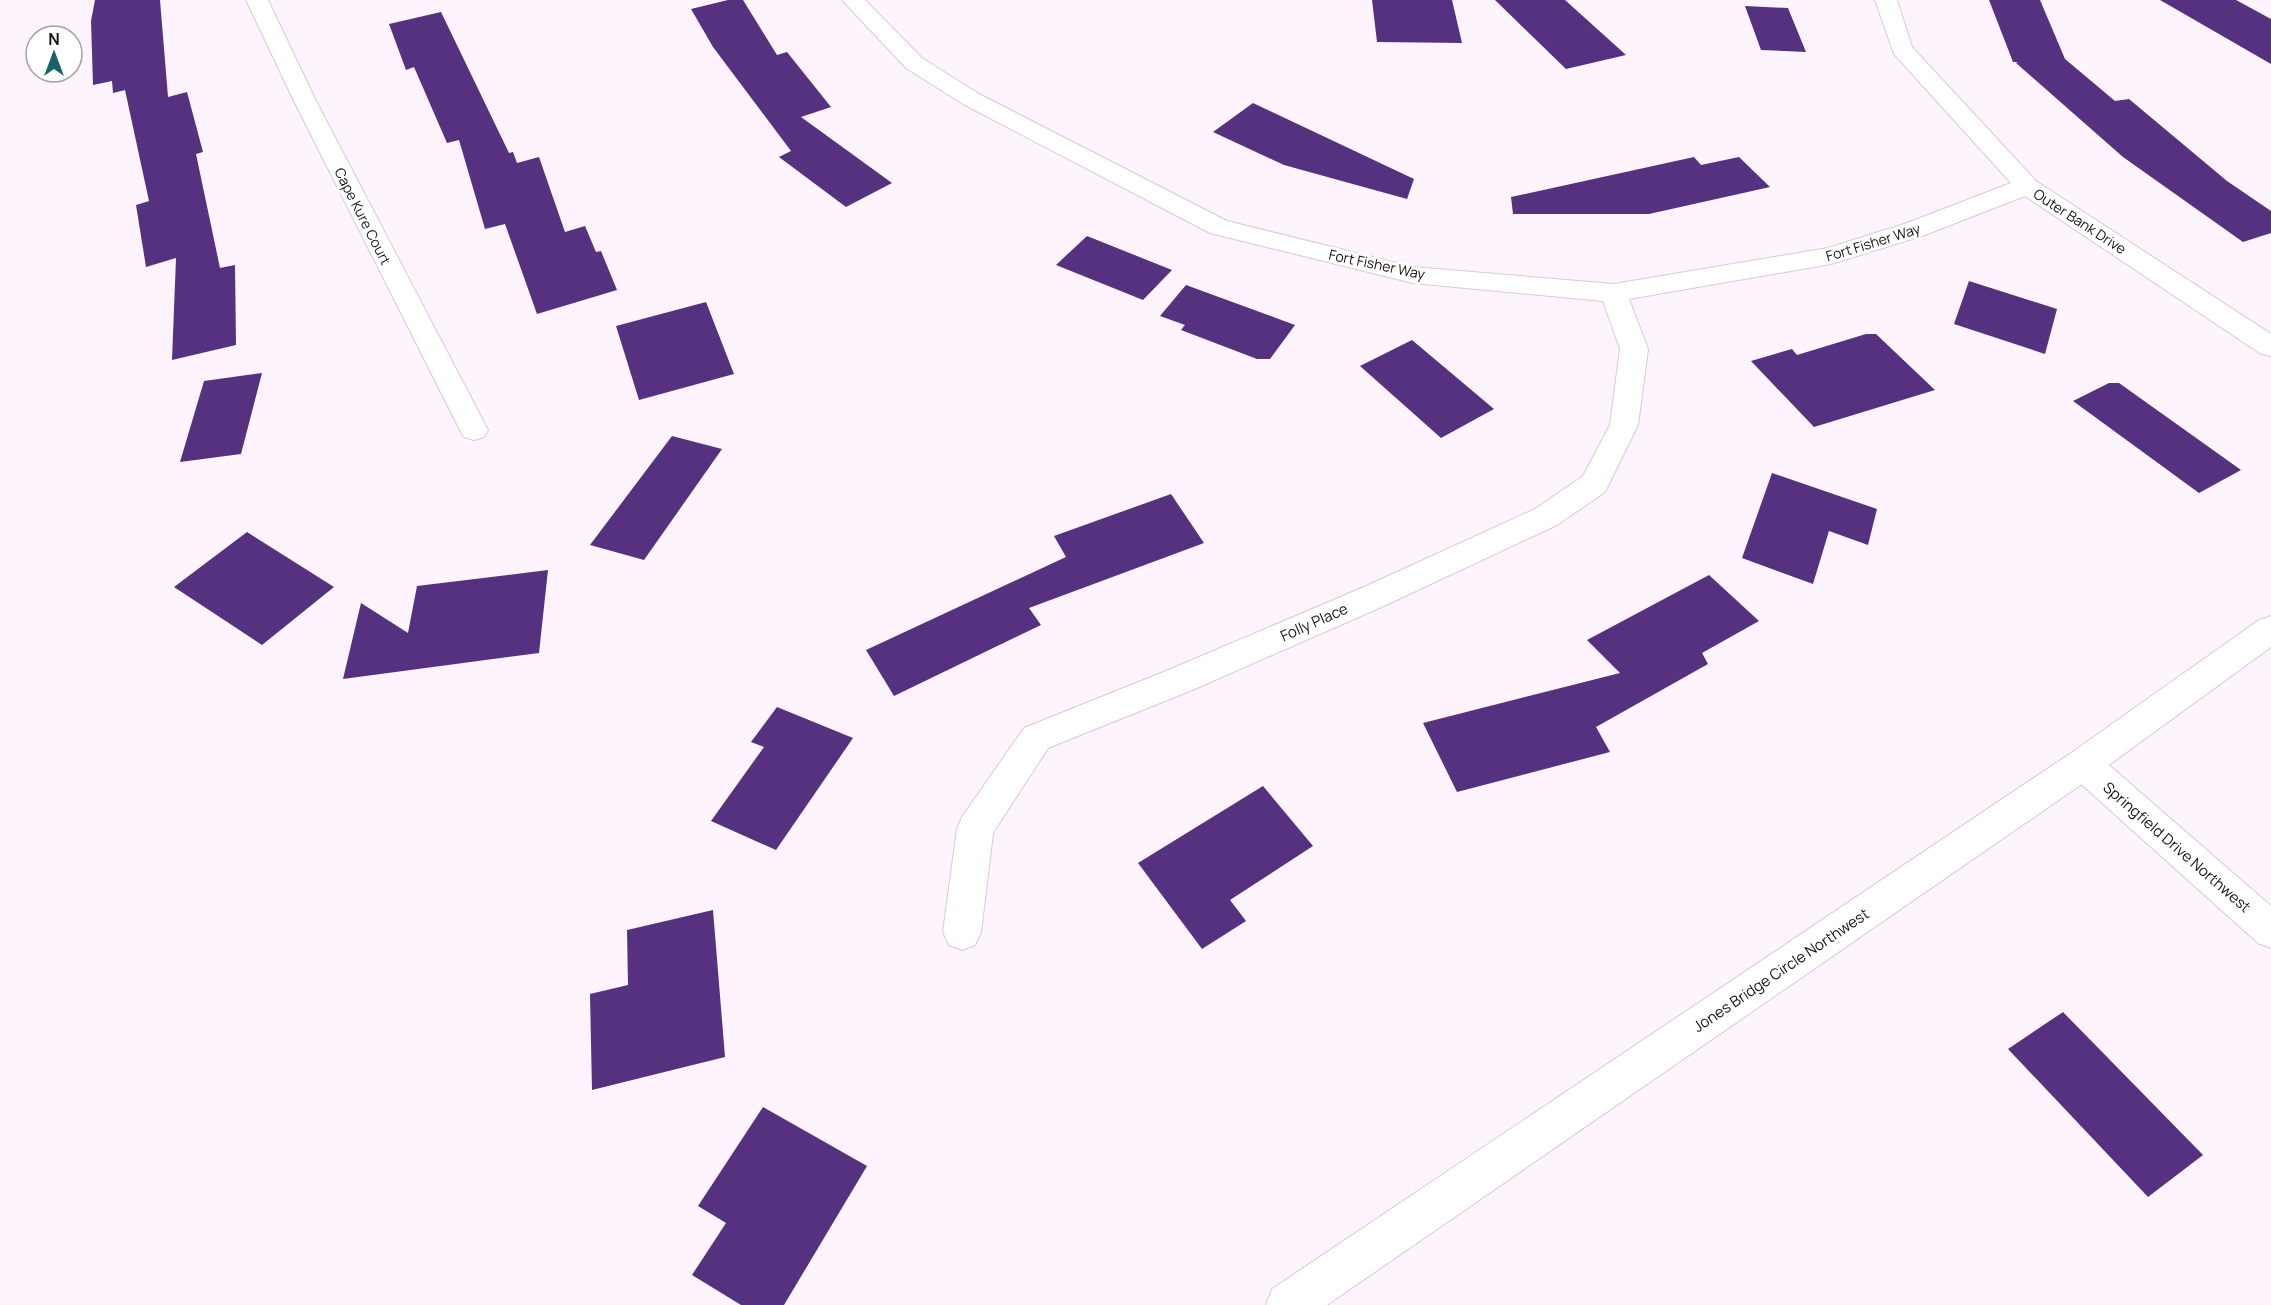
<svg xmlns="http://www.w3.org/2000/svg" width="2271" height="1305" viewBox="0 0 2271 1305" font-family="Manrope,sans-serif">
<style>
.building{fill:#55317f}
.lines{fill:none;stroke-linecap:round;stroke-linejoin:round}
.minor-casing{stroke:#dac9d8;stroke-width:2}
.tertiary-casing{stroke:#dac9d8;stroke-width:2}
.minor{fill:#fff;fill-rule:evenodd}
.tertiary{fill:#fff;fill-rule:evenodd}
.labels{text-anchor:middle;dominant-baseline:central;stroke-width:6;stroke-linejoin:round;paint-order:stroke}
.far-street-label{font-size:14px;fill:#171116;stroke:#fff}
.street-label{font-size:15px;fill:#171116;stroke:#fff}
</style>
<rect width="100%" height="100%" fill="#fef4fd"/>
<path class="building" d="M 95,0 L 160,0 L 168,97 L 187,92 L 203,152 L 196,154 L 220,268 L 235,265 L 236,345 L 172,360 L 176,258 L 146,267 L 136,205 L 149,201 L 125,90 L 113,93 L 112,81 L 93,85 L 91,21 Z
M 728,0 L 743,0 L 777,55 L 787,52 L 831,107 L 801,117 L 892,183 L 846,207 L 779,157 L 791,151 L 713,47 L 691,9 Z
M 1372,0 L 1452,0 L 1462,43 L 1377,42 Z
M 1495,0 L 1565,0 L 1626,55 L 1566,69 Z
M 1989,0 L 2040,0 L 2065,59 L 2115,101 L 2129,99 L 2227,181 L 2271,211 L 2271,233 L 2243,242 L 2123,157 L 2016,63 L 2018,62 L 2013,62 Z
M 2160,0 L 2236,0 L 2271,19 L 2271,64 Z
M 1745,6 L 1788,8 L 1806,52 L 1761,50 Z
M 441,12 L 509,153 L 513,152 L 517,163 L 539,157 L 565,232 L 585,226 L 596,252 L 601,251 L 617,290 L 537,314 L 505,224 L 485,229 L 459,140 L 447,143 L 414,67 L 406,70 L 389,24 Z
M 1253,103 L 1414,179 L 1407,199 L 1284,165 L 1213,132 Z
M 1694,157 L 1701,165 L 1739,157 L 1770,187 L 1649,214 L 1513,214 L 1511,197 Z
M 1087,236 L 1172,270 L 1143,300 L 1056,265 Z
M 1969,281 L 2057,309 L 2045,354 L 1954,324 Z
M 1186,285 L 1295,325 L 1270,359 L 1257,359 L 1181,330 L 1185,325 L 1160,316 Z
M 706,302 L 734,374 L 639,400 L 616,326 Z
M 1866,334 L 1876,334 L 1935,390 L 1814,427 L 1751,361 L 1792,349 L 1797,355 Z
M 1412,340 L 1494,409 L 1441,438 L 1360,366 Z
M 262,373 L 241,454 L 180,462 L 204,381 Z
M 2109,383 L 2119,383 L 2241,470 L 2199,493 L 2073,401 Z
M 672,436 L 722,449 L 644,560 L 590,545 Z
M 1772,473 L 1877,509 L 1868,545 L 1829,531 L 1813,584 L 1742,558 Z
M 1171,494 L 1204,543 L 1029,608 L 1041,625 L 894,696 L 866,650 L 1066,557 L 1054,536 Z
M 247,532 L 334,587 L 262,645 L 174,587 Z
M 548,570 L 539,653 L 343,679 L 361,603 L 408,633 L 417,586 Z
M 1709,575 L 1759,621 L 1702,653 L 1708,664 L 1596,727 L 1610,752 L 1457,792 L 1423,723 L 1620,673 L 1587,640 Z
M 777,707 L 853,738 L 776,850 L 711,821 L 764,747 L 751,742 Z
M 1263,786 L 1313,846 L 1230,900 L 1246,921 L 1202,949 L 1138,863 Z
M 713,910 L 725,1057 L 592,1090 L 590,994 L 628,985 L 627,930 Z
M 2063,1012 L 2203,1155 L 2148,1197 L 2008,1049 Z
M 763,1107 L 867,1166 L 784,1305 L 741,1305 L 692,1275 L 726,1223 L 698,1206 Z"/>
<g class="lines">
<defs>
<path id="minor" d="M 246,0 L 268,0 L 316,101 L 488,430 L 484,437 L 474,440 L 464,437 L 460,430 L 294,101 Z
M 842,0 L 865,0 L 922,58 L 979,94 L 1227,221 L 1413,267 L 1614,284 L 1828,248 L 1907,223 L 2011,183 L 1894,54 L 1875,0 L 1897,0 L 1912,47 L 2036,181 L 2271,334 L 2271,356 L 2261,354 L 2025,196 L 1925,235 L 1831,264 L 1629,299 L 1648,349 L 1638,425 L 1605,492 L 1557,525 L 1386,605 L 1190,691 L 1048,748 L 993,833 L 981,932 L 975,945 L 962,950 L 949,945 L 943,932 L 957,829 L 962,817 L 1024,728 L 1166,671 L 1364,587 L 1535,509 L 1583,476 L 1610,425 L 1620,349 L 1603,301 L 1413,283 L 1210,233 L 963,104 L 906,68 Z
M 2083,749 L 2095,753 L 2271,906 L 2271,948 L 2258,943 L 2071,775 L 2065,764 L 2071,753 Z"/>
<path id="tertiary" d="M 2271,616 L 2271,647 L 2095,775 L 1327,1305 L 1266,1305 L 1272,1289 L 2071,753 L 2259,620 Z"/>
</defs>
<use href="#minor" class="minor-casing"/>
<use href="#tertiary" class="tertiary-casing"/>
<use href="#minor" class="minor"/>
<use href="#tertiary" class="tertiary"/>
</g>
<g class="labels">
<g class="far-street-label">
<text transform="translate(363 216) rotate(63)">Cape Kure Court</text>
<text transform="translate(2080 221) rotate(33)">Outer Bank Drive</text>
<text transform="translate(1873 242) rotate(-17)">Fort Fisher Way</text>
<text transform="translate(1377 264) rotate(12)">Fort Fisher Way</text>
</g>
<g class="street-label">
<text transform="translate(1314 622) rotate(-24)">Folly Place</text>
<text transform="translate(2177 847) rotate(41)">Springfield Drive Northwest</text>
<text transform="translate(1781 970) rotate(-34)">Jones Bridge Circle Northwest</text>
</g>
</g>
<g transform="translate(54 54)"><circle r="28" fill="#ffffff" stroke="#a2a0a2" stroke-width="1.5"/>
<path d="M0-4.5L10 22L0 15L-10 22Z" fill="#156468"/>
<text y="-9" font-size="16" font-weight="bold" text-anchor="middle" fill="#171116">N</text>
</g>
</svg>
